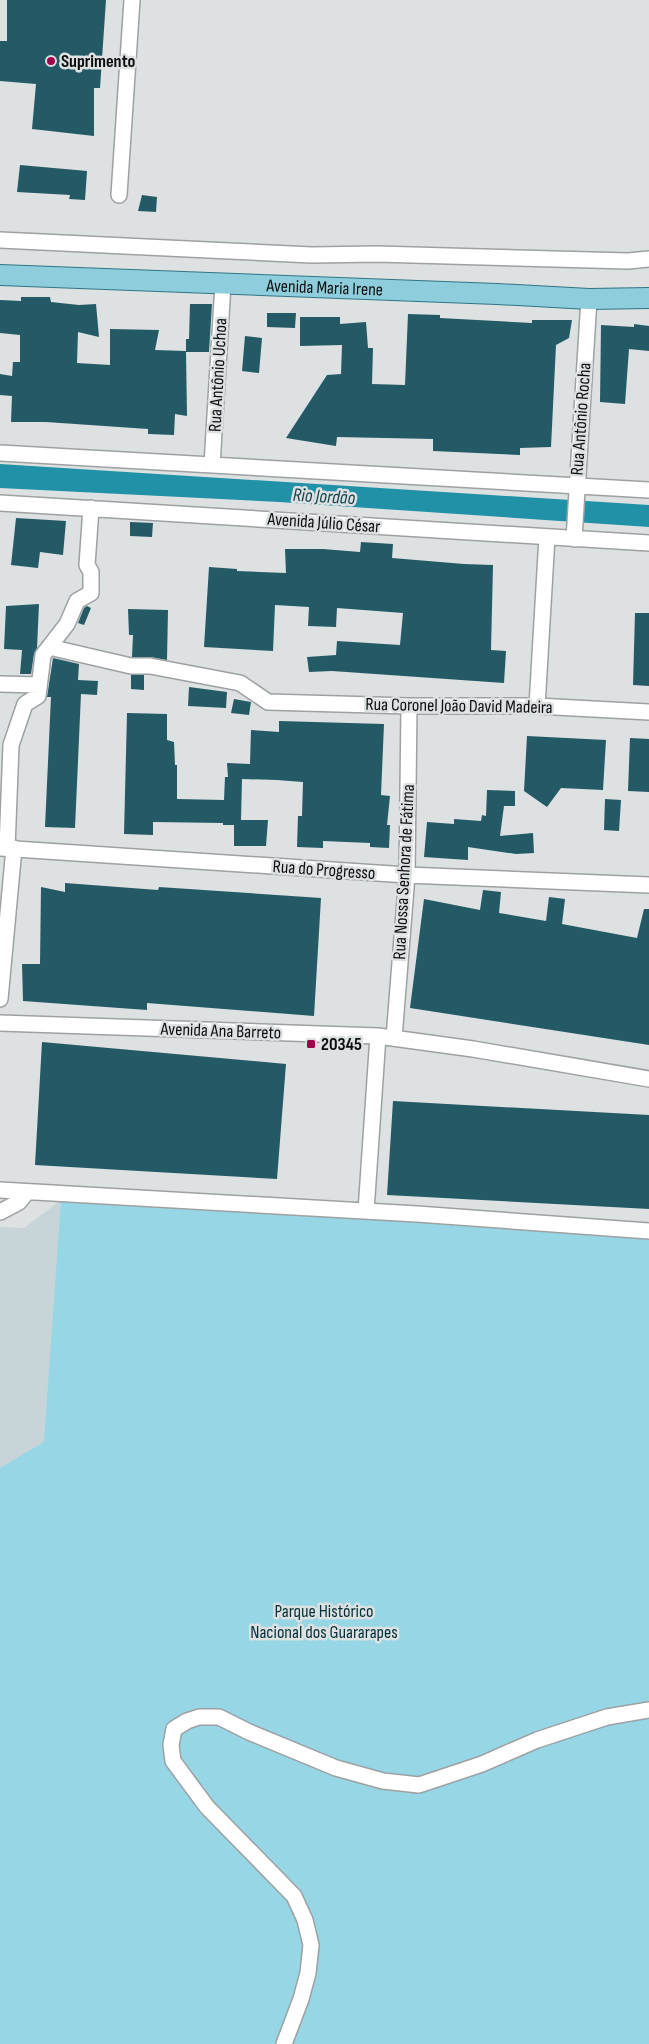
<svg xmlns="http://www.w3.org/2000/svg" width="649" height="2044" viewBox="0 0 649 2044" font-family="'Sofia Sans Condensed',sans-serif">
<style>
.built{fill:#c8d5d8}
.green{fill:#96d6e5}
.water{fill:#2191a7}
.building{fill:#245a66}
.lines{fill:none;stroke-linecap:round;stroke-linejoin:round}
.minor-casing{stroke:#9da1a3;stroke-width:18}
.major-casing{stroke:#307584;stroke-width:22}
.minor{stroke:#fff;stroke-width:15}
.major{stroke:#8ecddb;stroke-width:20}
.poi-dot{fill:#9f0449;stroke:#dde1e2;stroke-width:2}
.labels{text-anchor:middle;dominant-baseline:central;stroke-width:5;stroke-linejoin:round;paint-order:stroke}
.poi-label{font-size:18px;font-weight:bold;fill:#0c0e0e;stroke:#dde1e2;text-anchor:start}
.street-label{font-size:18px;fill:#0c0e0e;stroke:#dde1e2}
.park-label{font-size:18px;fill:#00313a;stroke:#dde1e2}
.water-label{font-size:19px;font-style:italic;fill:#103f49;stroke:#dde1e2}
</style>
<rect width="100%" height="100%" fill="#dde1e2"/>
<path class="built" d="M 61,1200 L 54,1454 L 0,1479 L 0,1227 L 24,1228 Z"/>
<path class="green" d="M 61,1200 L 649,1229 L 649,2044 L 0,2044 L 0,1468 L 44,1442 Z"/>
<path class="water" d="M 0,464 L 649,505 L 649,527 L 279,502 L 0,488 Z"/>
<path class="building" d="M 7,0 L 106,0 L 100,88 L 94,88 L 94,136 L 32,129 L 36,84 L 0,81 L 0,41 L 7,41 Z
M 20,165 L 87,171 L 85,200 L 69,199 L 70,195 L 17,192 Z
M 142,195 L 157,197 L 156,212 L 138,211 Z
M 21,297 L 50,297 L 51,302 L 79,305 L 96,304 L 99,337 L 78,332 L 77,363 L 110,365 L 110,329 L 159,330 L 155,350 L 186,351 L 186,339 L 189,339 L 190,304 L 212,304 L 209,352 L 186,352 L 187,416 L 175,414 L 174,435 L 148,434 L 148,429 L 46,422 L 11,422 L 12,396 L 0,395 L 0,374 L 12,376 L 13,362 L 20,362 L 20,335 L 0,333 L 0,300 L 21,301 Z
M 267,313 L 296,313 L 295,328 L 267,327 Z
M 408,314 L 440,315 L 440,318 L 532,323 L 532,320 L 572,320 L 569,338 L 556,345 L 551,447 L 520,448 L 520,455 L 433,451 L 433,439 L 337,437 L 336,446 L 286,438 L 327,375 L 341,374 L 342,345 L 300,346 L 300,317 L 340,317 L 340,324 L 366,322 L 368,348 L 373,348 L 372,384 L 405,385 Z
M 634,324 L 649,326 L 649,351 L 629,349 L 625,404 L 600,402 L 601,325 L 634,327 Z
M 245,336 L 262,338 L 259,373 L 242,371 Z
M 16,518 L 66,521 L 63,555 L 40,552 L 38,568 L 11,565 Z
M 130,522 L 153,523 L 152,537 L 130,536 Z
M 361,542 L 393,544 L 392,558 L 464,564 L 493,565 L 491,650 L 506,651 L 504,683 L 332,671 L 309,672 L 307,657 L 336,655 L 337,641 L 400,645 L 403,613 L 337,608 L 336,627 L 308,626 L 309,607 L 275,605 L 273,651 L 204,647 L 209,567 L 237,569 L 237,571 L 286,573 L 285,549 L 323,549 L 360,552 Z
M 39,604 L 37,648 L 34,654 L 31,674 L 20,674 L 22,650 L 4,649 L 6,606 Z
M 87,606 L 91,608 L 84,625 L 78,623 L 84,608 Z
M 128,609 L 168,610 L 167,660 L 150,657 L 132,657 L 133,635 L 129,635 Z
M 635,613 L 649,613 L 649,686 L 633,685 Z
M 53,658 L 79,664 L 78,680 L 98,681 L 97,695 L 81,694 L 75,828 L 45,827 L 51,697 L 47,697 Z
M 131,675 L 144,675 L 144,690 L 131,689 Z
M 189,687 L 227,692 L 226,708 L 188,706 Z
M 234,699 L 251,702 L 249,715 L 231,713 Z
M 127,713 L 167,714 L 167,740 L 174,742 L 175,765 L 177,765 L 177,799 L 224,800 L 225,777 L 228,777 L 227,763 L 250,764 L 251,730 L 279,732 L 279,721 L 384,724 L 381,795 L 390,796 L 387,825 L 390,825 L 389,848 L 370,847 L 370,843 L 323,841 L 323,848 L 297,847 L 298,816 L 302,816 L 303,782 L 277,780 L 242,779 L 241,820 L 268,820 L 266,846 L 234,846 L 234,825 L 223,825 L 223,823 L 153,822 L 153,835 L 124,834 Z
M 527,736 L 606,740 L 603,790 L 561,788 L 547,807 L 524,791 Z
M 630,738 L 649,739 L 649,792 L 628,791 Z
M 487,790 L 515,791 L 515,806 L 504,806 L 500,836 L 533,833 L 534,853 L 516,854 L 468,847 L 468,860 L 424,857 L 427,822 L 454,824 L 454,819 L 481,821 L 482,815 L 486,816 Z
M 605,799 L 621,800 L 619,831 L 604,830 Z
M 65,883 L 158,890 L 159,887 L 321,898 L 314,1016 L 147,1003 L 147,1010 L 23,1001 L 22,964 L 40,964 L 41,887 L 65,892 Z
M 483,890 L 501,892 L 499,913 L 546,921 L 549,897 L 565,899 L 562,924 L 637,938 L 644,909 L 649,909 L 649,1045 L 410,1008 L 424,899 L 480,910 Z
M 42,1042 L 286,1064 L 277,1179 L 35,1165 Z
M 393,1101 L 649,1115 L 649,1209 L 387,1195 Z"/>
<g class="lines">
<defs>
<path id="minor" d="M 119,195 L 132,0
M 0,240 L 312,255 L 377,254 L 628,261 L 649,259
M 0,453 L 649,490
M 212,465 L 223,284
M 0,503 L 649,543
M 574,539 L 589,299
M 49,647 L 131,666 L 150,666 L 240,683 L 268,702 L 409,706 L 537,706 L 649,712
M 0,684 L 39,685
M 537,706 L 547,537
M 0,848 L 407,875 L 649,885
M 7,848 L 11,745 L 25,704 L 38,696 L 43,655 L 67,624 L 77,601 L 91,593 L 91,572 L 87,565 L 91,508
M 0,999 L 14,848
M 0,1023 L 378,1036 L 473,1049 L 649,1079
M 394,1038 L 407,875 L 409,706
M 0,1190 L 417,1214 L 649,1231
M 366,1211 L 378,1036
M 0,1212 L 19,1202 L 27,1192
M 284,2044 L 301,1999 L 308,1973 L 311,1945 L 305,1920 L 294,1896 L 207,1807 L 173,1761 L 171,1745 L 174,1729 L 187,1721 L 199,1717 L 219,1717 L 249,1732 L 336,1768 L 383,1781 L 419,1785 L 482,1764 L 537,1740 L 607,1717 L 649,1710"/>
<g id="major">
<path id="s1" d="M 0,275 L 497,294 L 589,299 L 649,298"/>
</g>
</defs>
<use href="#minor" class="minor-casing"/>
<use href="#major" class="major-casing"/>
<use href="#minor" class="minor"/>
<use href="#major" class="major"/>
</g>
<g class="poi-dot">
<circle cx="51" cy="61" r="5"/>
<rect x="306" y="1039" width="10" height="10" rx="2.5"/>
</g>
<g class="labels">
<g class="poi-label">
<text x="61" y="61">Suprimento</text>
<text x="321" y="1044">20345</text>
</g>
<g class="street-label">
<text stroke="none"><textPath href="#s1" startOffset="325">Avenida Maria Irene</textPath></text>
<text transform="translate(218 375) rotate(-87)">Rua Antônio Uchoa</text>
<text transform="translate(581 419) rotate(-86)">Rua Antônio Rocha</text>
<text transform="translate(324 523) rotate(4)">Avenida Júlio César</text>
<text transform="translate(459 706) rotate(1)">Rua Coronel João David Madeira</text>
<text transform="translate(324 870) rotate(4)">Rua do Progresso</text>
<text transform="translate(404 872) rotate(-87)">Rua Nossa Senhora de Fátima</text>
<text transform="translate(221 1031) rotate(2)">Avenida Ana Barreto</text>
</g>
<g class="park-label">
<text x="324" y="1611">Parque Histórico<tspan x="324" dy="21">Nacional dos Guararapes</tspan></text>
</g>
<g class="water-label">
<text transform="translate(324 497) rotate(3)">Rio Jordão</text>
</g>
</g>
</svg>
